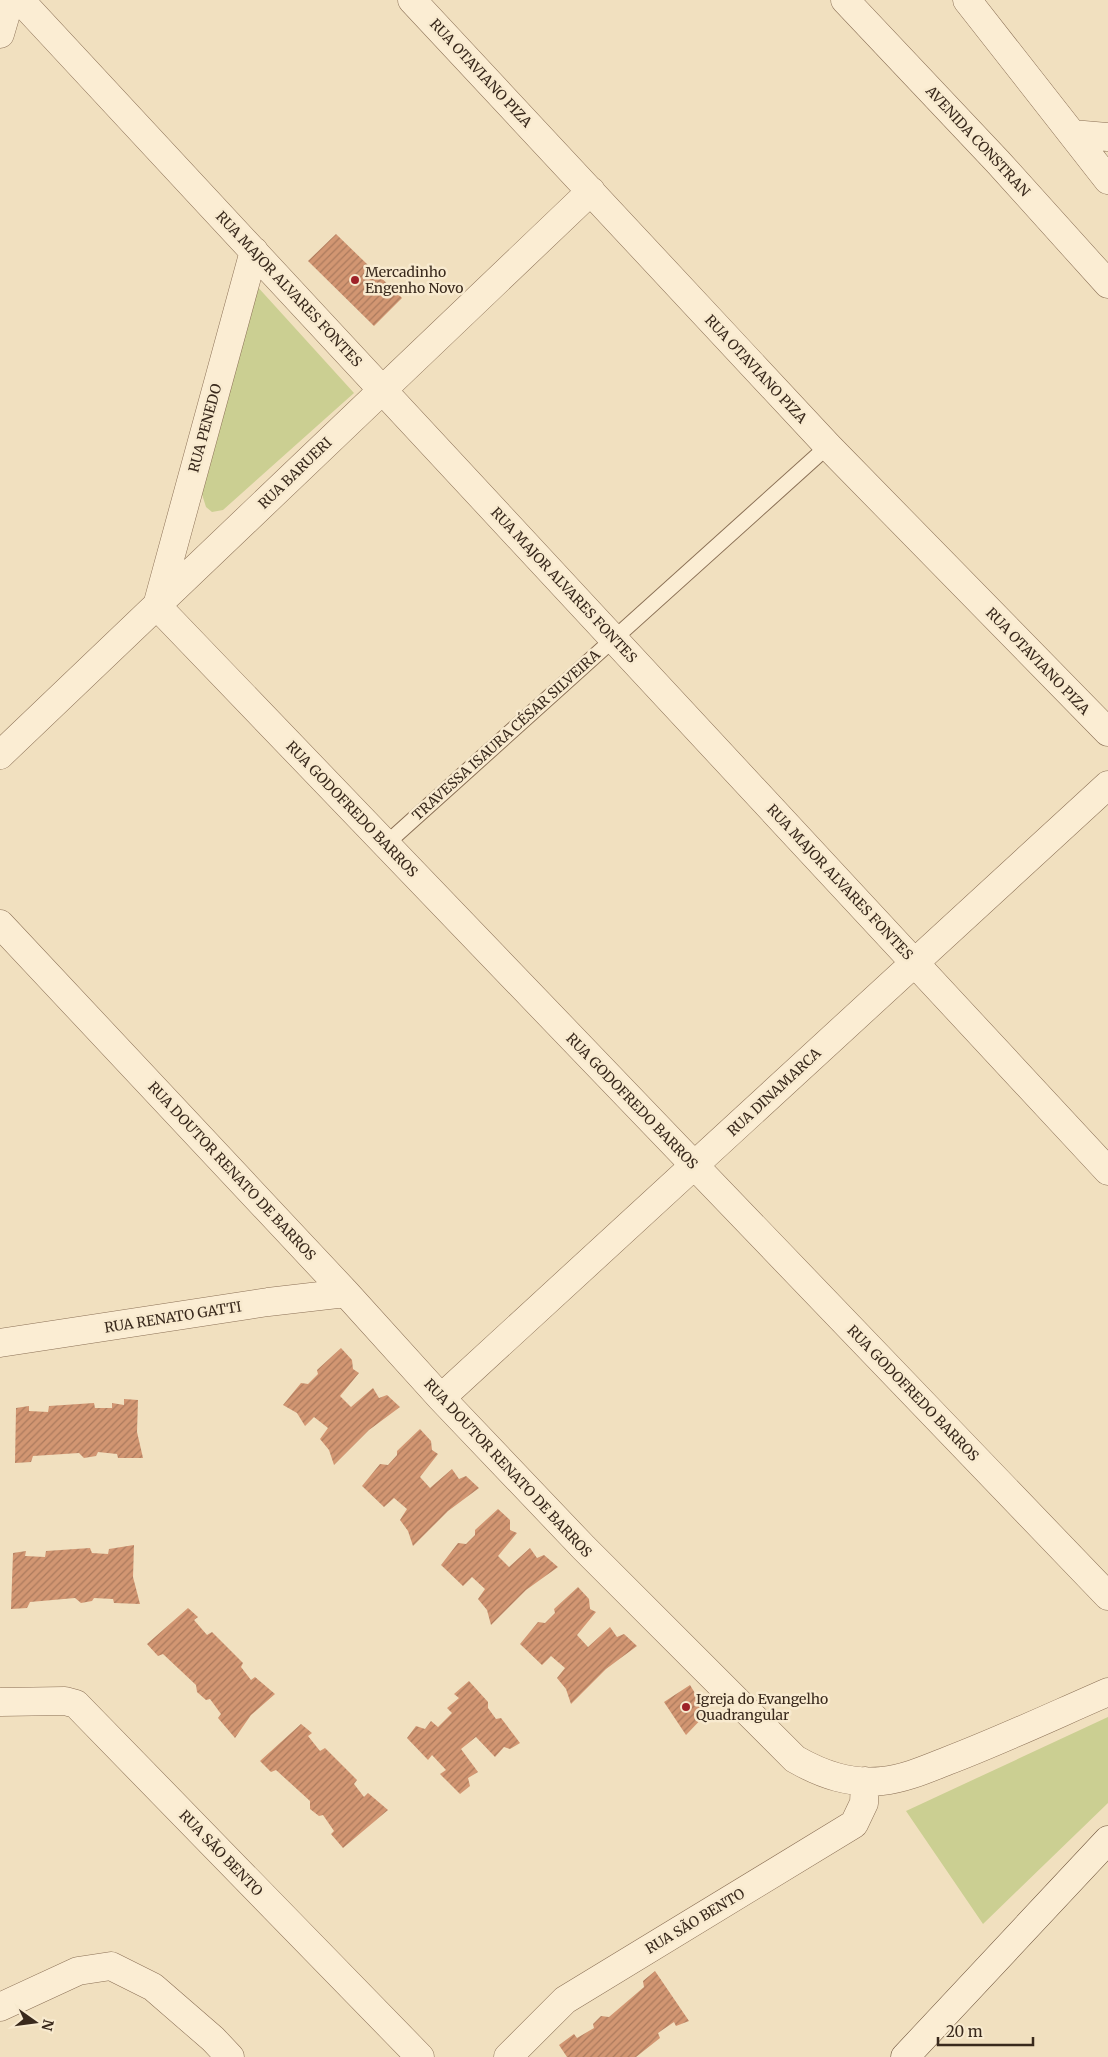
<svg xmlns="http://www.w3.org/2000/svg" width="1108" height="2057" viewBox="0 0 1108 2057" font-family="Merriweather,serif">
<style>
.park{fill:#cbcf92}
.building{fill:url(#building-hatch)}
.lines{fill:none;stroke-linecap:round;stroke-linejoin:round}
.lane-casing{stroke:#8b7056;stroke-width:17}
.street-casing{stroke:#8b7056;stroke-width:29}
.secondary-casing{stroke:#6c5139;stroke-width:29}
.lane{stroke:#fbedd3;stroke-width:15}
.street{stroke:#fbedd3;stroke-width:28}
.secondary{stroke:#fbedd3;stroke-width:28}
.poi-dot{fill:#9e2228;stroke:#f8eacf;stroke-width:2}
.labels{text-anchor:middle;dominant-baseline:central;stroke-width:5;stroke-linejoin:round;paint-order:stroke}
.street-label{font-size:14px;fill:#39291c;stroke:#f8eacf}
.poi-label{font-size:14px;fill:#39291c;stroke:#f8eacf;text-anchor:start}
</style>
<defs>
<pattern id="building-hatch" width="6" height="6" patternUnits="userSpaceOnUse" patternTransform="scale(1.25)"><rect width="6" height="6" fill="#d29672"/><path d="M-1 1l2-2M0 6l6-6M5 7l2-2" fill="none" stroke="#ab7a5d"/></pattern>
</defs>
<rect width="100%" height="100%" fill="#f1e0bf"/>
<path class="park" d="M 255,284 L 354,393 L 223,510 L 212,512 L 206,507 L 200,488 Z
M 1108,1717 L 1108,1803 L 983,1924 L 906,1811 Z"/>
<path class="building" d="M 336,234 L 402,298 L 374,326 L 308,261 Z
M 341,1348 L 352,1360 L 353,1369 L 359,1373 L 340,1396 L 351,1407 L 373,1388 L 379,1398 L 387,1395 L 400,1407 L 369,1430 L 334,1465 L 329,1450 L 320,1439 L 328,1428 L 314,1417 L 305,1426 L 297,1413 L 283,1405 L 301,1383 L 308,1384 L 318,1374 L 317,1370 Z
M 124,1399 L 138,1400 L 137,1432 L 143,1458 L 118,1458 L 117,1454 L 98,1452 L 96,1456 L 84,1458 L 79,1453 L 33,1456 L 31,1462 L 15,1463 L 16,1408 L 29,1406 L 29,1411 L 48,1412 L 49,1406 L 94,1403 L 95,1408 L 112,1408 L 112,1403 L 124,1405 Z
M 420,1429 L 431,1441 L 432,1450 L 438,1454 L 420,1477 L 430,1488 L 452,1469 L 459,1479 L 466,1476 L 479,1488 L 448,1511 L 413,1546 L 408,1531 L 400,1520 L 407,1509 L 394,1498 L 384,1507 L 362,1486 L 380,1464 L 388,1465 L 397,1455 L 397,1451 Z
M 498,1509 L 510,1520 L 510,1530 L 517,1533 L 498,1556 L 509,1567 L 530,1548 L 537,1558 L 544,1555 L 558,1567 L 526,1590 L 491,1625 L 487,1610 L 478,1599 L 485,1589 L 472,1577 L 463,1586 L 441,1565 L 458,1543 L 466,1544 L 475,1535 L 475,1530 Z
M 134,1545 L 133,1577 L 140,1604 L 114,1603 L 113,1599 L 94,1598 L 92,1601 L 81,1603 L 75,1598 L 30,1602 L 27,1608 L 11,1609 L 13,1553 L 26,1551 L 25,1556 L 45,1557 L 46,1551 L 90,1548 L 92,1553 L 108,1554 L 109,1549 Z
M 578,1587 L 589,1599 L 590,1609 L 596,1612 L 577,1635 L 588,1647 L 610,1627 L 617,1637 L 624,1634 L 637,1646 L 606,1669 L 571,1704 L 566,1689 L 557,1678 L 565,1668 L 551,1656 L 542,1665 L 520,1644 L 538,1622 L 545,1623 L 555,1613 L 554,1609 Z
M 188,1608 L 198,1617 L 194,1620 L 207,1635 L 212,1632 L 243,1663 L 241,1667 L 251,1680 L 255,1677 L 275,1694 L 251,1715 L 235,1738 L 218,1718 L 221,1714 L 210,1699 L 206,1700 L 197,1692 L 196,1685 L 163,1654 L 158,1656 L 147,1644 Z
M 469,1681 L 488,1702 L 488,1708 L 496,1719 L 501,1718 L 520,1743 L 510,1749 L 504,1747 L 495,1757 L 476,1737 L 461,1749 L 478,1772 L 468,1778 L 470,1786 L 460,1794 L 440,1774 L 446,1770 L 432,1755 L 428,1760 L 407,1738 L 416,1726 L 425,1729 L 431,1721 L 438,1727 L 452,1713 L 447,1708 L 459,1698 L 454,1694 Z
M 690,1685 L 707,1713 L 686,1735 L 664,1702 Z
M 301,1724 L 312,1733 L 308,1736 L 320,1751 L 325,1748 L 357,1780 L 354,1784 L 364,1797 L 368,1793 L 388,1810 L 343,1848 L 331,1834 L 334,1831 L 323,1815 L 319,1816 L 310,1809 L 310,1801 L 276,1770 L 271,1772 L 260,1761 Z
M 655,1971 L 689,2021 L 676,2026 L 674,2022 L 658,2033 L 660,2038 L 636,2057 L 567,2057 L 559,2045 L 574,2034 L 577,2038 L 594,2028 L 593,2024 L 601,2016 L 609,2017 L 644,1987 L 643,1981 Z"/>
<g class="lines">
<defs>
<path id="lane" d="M 386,844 L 828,446"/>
<path id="street" d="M 20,0 L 1108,1171
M 412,0 L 828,446 L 1108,732
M 845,0 L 998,162 L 1108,284
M 967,0 L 1108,180
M 0,34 L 10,0
M 1072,134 L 1108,137
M 254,251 L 157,606 L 1108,1596
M 0,755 L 591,191
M 0,924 L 346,1293 L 441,1398 L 584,1548 L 795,1759 C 823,1775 850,1784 882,1781 C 904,1779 927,1769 947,1761 C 1002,1740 1055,1715 1108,1692
M 0,1343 L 268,1302 L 346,1293
M 441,1398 L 1108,785
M 0,1702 L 65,1701 L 76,1704 L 420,2057
M 0,2007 L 78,1971 L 111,1966 L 153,1987 L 213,2039 L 230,2057
M 508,2057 L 565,2000 L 854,1824 L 864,1803 L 865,1781"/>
<path id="secondary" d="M 905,2057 L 1108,1840"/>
</defs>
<use href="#lane" class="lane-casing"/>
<use href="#street" class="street-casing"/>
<use href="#secondary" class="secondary-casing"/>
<use href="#lane" class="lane"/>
<use href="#street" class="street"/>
<use href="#secondary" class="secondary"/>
</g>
<g class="poi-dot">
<circle cx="355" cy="280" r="5"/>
<circle cx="686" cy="1707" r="5"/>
</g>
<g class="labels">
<g class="street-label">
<text transform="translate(481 73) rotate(47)">RUA OTAVIANO PIZA</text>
<text transform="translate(978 141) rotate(47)">AVENIDA CONSTRAN</text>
<text transform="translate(289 289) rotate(47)">RUA MAJOR ALVARES FONTES</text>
<text transform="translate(756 369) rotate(47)">RUA OTAVIANO PIZA</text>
<text transform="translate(205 428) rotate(-75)">RUA PENEDO</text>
<text transform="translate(295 473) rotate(-44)">RUA BARUERI</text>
<text transform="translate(564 585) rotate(47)">RUA MAJOR ALVARES FONTES</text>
<text transform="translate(1038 661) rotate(46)">RUA OTAVIANO PIZA</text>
<text transform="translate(506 735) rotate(-42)">TRAVESSA ISAURA CÉSAR SILVEIRA</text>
<text transform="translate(352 809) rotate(46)">RUA GODOFREDO BARROS</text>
<text transform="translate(840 882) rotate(47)">RUA MAJOR ALVARES FONTES</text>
<text transform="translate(774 1092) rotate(-43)">RUA DINAMARCA</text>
<text transform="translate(632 1101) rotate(46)">RUA GODOFREDO BARROS</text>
<text transform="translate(232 1171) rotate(47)">RUA DOUTOR RENATO DE BARROS</text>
<text transform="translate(173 1317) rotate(-9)">RUA RENATO GATTI</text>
<text transform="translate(913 1393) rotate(46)">RUA GODOFREDO BARROS</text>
<text transform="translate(508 1468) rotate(47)">RUA DOUTOR RENATO DE BARROS</text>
<text transform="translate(221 1853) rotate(46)">RUA SÃO BENTO</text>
<text transform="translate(695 1921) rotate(-31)">RUA SÃO BENTO</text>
</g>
<g class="poi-label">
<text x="365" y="272">Mercadinho<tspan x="365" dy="16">Engenho Novo</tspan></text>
<text x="696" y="1699">Igreja do Evangelho<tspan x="696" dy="16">Quadrangular</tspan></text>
</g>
</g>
<g transform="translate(35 2022) rotate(104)" stroke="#f8eacf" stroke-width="4" paint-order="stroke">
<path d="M0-4L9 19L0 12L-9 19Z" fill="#39291c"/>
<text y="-8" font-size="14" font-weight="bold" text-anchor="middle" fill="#39291c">N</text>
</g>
<path d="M938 2037v8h95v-8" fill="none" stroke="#39291c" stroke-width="2.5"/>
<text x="946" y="2037" font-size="15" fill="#39291c" stroke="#f8eacf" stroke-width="4" paint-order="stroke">20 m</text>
</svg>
